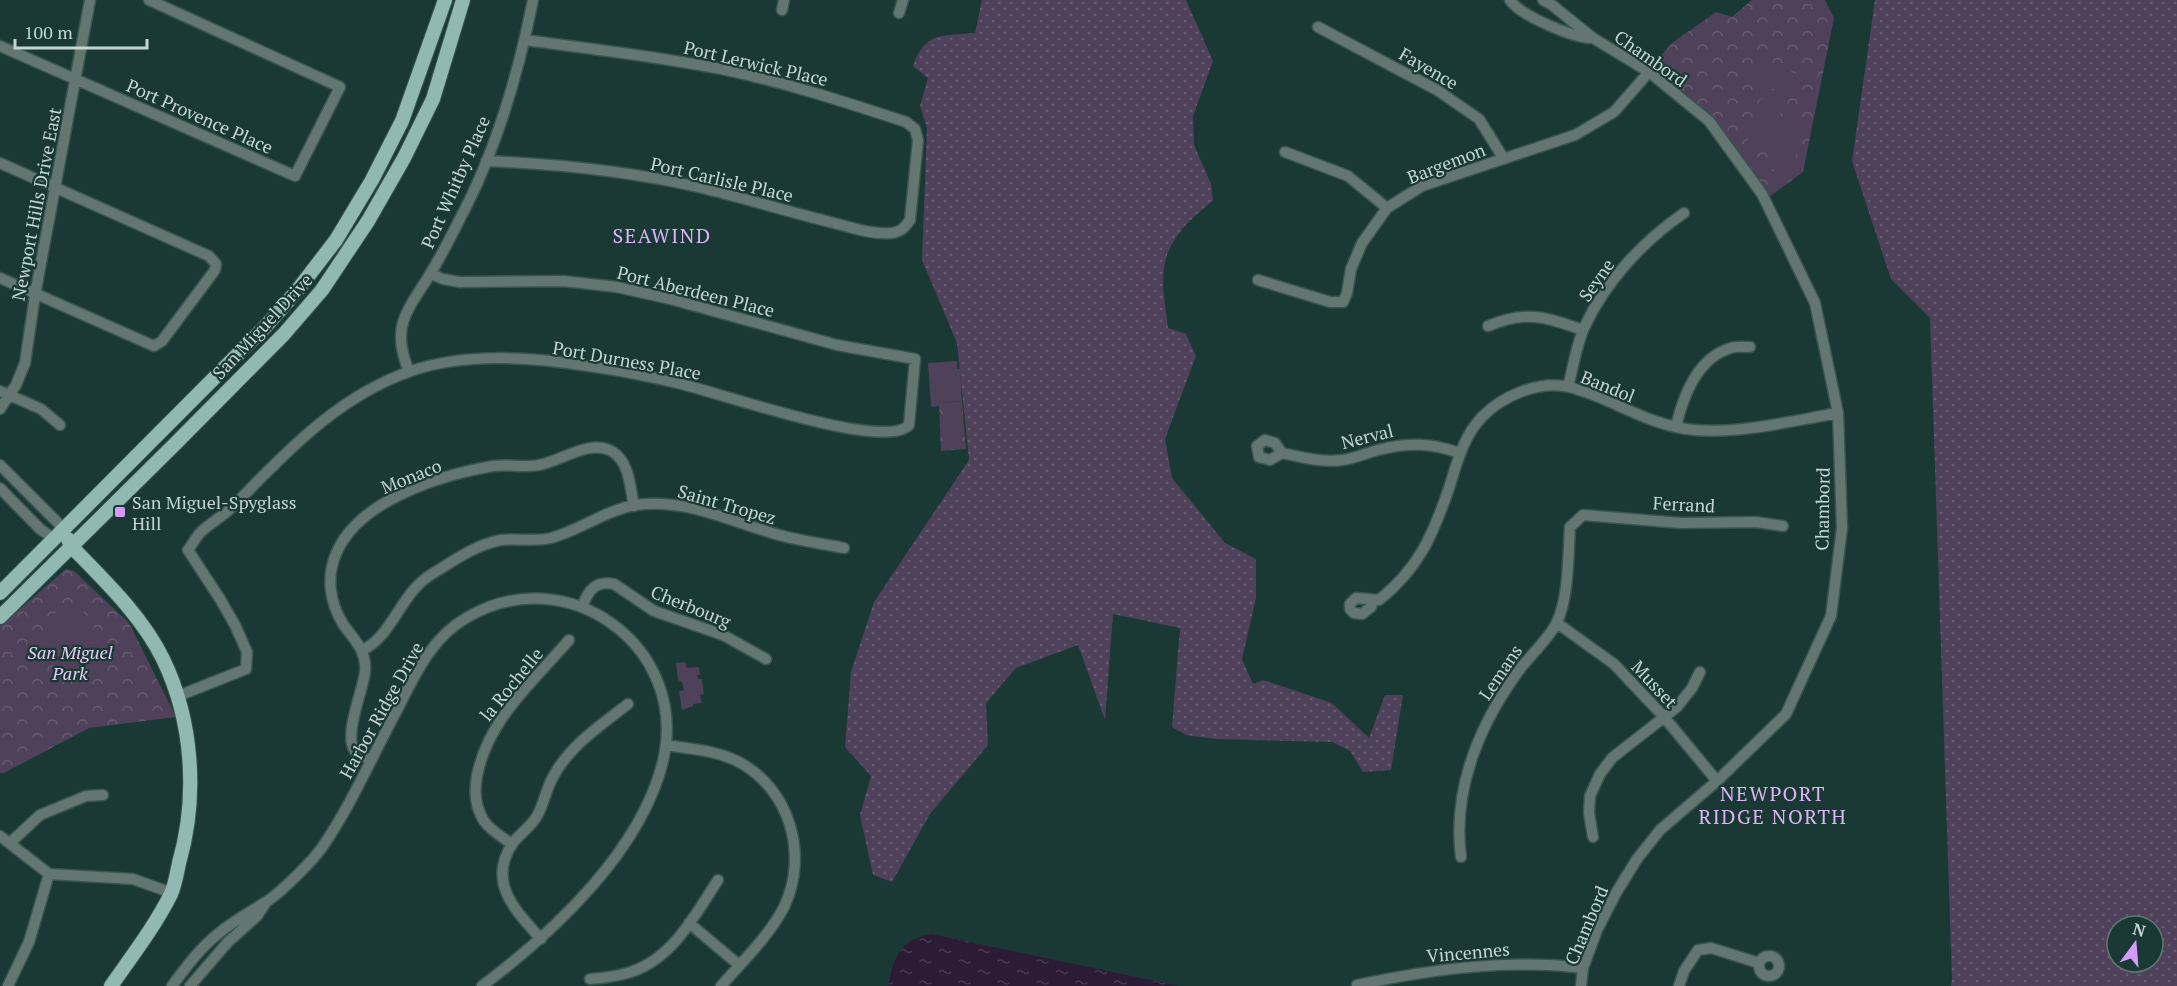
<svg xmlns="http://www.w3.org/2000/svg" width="2177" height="986" viewBox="0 0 2177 986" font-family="'PT Serif',serif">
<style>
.grass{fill:url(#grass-dots);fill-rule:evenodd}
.park{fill:url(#park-crowns)}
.pitch{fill:#4f4159}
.water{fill:url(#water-ripples)}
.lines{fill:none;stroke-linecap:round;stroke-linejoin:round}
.minor-casing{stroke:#395550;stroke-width:13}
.major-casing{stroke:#395550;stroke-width:16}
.minor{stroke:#637672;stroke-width:10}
.major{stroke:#91b9b2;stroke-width:14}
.poi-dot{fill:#d59bfb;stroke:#1a3934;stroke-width:2}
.labels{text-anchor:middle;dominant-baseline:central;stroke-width:4.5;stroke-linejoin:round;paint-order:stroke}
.street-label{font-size:18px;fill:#c4d5d2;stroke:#1a3934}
.poi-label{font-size:18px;fill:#c4d5d2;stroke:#1a3934;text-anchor:start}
.park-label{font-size:18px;font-style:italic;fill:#e5cbf7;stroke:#1a3934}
.neighbourhood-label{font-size:20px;letter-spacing:1.5px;fill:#dbb4f6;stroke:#1a3934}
</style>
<defs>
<pattern id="grass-dots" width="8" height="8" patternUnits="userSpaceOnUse" patternTransform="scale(1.5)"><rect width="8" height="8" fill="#4f4159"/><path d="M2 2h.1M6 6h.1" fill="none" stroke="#675c70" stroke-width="1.8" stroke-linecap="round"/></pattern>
<pattern id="park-crowns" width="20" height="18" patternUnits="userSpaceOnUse" patternTransform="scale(1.5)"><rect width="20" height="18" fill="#4f4159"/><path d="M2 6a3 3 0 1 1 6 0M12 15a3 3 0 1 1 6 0" fill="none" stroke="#675c70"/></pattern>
<pattern id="water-ripples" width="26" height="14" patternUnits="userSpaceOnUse" patternTransform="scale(1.5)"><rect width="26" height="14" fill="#2b1b35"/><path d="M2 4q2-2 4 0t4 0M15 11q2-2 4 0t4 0" fill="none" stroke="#483b51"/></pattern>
</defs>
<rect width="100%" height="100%" fill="#1a3934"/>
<path class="grass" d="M 982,0 L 1186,0 L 1213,61 L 1193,116 L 1194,145 L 1211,184 L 1213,201 C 1193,216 1170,237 1165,263 C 1160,283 1166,307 1168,328 L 1186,334 L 1196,356 L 1165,439 L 1172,478 L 1225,543 L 1256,559 L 1256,598 L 1242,659 L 1253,684 L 1263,680 L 1332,703 L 1369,738 L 1385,695 L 1403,695 L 1391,770 L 1363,772 L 1350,751 L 1332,742 L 1215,739 L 1186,735 L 1172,727 L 1180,628 L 1113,614 L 1105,720 L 1078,645 L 1016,668 L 986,703 L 988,745 L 930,814 L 892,882 L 873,875 L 860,815 L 871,776 L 845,747 L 851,672 L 874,602 L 969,460 L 957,343 L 922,260 L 927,128 L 920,106 L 928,78 L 913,66 C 925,31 943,36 975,33 Z
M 1875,0 L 2177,0 L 2177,986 L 1951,986 L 1952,980 L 1930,318 L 1891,279 L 1852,161 ZM 2117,926 L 2153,926 L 2153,962 L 2117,962 Z"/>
<path class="park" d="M 1752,0 L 1825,0 L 1834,18 L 1803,172 L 1769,197 L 1719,127 L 1652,66 L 1672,43 L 1716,12 L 1732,17 Z
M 962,401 L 966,449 L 941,451 L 939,403 Z
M 66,569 L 74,571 L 129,623 L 176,717 L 89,728 L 4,773 L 0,773 L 0,626 Z"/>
<path class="pitch" d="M 1761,64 L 1798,74 L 1792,94 L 1755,84 Z
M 1763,98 L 1780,103 L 1782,107 L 1780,118 L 1798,123 L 1802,129 L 1792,169 L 1786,172 L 1766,167 L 1770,151 L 1751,146 L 1748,141 L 1759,101 Z
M 957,361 L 957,369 L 960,369 L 962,401 L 939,403 L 939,406 L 931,407 L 928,363 Z
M 959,410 L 961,441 L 946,442 L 945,411 Z
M 68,603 L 75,604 L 95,624 C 88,645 84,657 59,655 L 47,643 L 44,622 Z
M 685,662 L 687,668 L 699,667 L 700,675 L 697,675 L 698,679 L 702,679 L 704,694 L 700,695 L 702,703 L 693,704 L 693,706 L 682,710 L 679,691 L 684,690 L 682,682 L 678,680 L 676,663 Z"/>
<path class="water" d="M 931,934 L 1179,986 L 888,986 C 894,957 899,940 931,934 Z"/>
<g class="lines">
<defs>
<path id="minor" d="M 1510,0 C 1519,15 1575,39 1593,38
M 1543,0 L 1552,5 L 1593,38 L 1649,72 L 1709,121 L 1762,194 L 1815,303 L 1838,413 L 1842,528 L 1831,616 L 1786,714 L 1717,781 L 1660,830 L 1637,859 L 1616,893 L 1597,930 L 1583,968 L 1581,986
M 782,10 L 784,0
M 899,13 L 903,0
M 1318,27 L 1437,90 L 1479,119 L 1504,159
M 0,46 L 295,176 L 340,87 L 149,0
M 1285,152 L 1348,176 L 1387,208
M 486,161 C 557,164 628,171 698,187 C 744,198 789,212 834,223 C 852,228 874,235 892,233 C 901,232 905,227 910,220 L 918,140 L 915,129 L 906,122 C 845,102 784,82 721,69 C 656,56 591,49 525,40
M 0,163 L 209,256 L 216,264 L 215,270 L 162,341 L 154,346 L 0,278
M 1258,280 L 1330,302 L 1343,302 L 1347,293 L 1351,269 L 1362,243 L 1387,208 L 1422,186 L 1575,135 L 1614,112 L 1649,72
M 1488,326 C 1527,310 1545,317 1583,330
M 409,372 C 403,356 398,339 403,322 C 408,305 421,290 430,274 C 444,252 455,228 467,205 C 499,141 519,70 533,0
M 1568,387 C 1573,368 1576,346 1584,328 C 1605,282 1642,242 1684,213
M 0,391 L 41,409 L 60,425
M 0,409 L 16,385 L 25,363 L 35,295 L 90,0
M 1676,427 C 1683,396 1697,358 1731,348 C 1736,346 1744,347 1750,347
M 1265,440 L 1275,443 L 1282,453 L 1270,460 L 1259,457 L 1257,446 Z
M 1282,453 C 1301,457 1322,463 1342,460 C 1354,459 1366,453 1378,450 C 1408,442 1431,443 1460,453
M 0,465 L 63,528
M 0,488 L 40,529 L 53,538
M 1373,601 L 1371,607 L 1362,614 L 1354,613 L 1350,609 L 1350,604 L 1356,598 L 1379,600 C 1418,569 1432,537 1448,491 C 1457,464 1462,438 1482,417 C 1502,396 1539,380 1569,387 C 1613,398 1645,425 1694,430 C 1741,434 1791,421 1838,413
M 582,607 C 588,591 595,580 614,584 L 654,611 L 723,635 L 766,659
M 1557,623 L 1614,664 L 1664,717 L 1717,781
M 363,650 C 394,634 401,592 432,574 C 453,561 477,544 501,540 C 518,538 535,542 551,538 C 580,530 606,510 636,505 C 682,498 725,519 769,532 C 793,540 819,543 844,548
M 178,696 L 246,669 L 247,652 L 235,625 L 220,599 L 188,550 C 193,544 196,536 202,531 C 211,523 221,517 230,509 C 238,502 245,494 253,486 C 299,439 345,395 408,372 C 464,352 530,357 588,366 C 618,370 648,376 677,383 C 715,391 885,452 909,425 L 915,359 L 837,345 L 670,299 L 617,287 L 563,281 L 460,282 L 443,279 L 431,274
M 666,745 C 690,749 715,750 737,761 C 790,788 809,855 784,907 C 770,935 741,963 721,986
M 371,760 C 366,758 359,755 355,751 C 343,735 363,691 365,672 C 367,650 354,640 343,624 C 330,603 326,577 336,554 C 358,500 441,475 493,466 C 508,464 524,468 539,465 C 562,461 590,438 613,452 C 630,463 630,488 634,506
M 0,836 L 49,874 L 133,879 L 172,893
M 1593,837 L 1589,813 L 1590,796 L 1600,774 L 1612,758 L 1677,707 L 1692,688 L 1700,672
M 11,842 L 40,815 L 86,796 L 103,795
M 512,844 C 502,837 491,831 484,821 C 475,807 474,792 477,776 C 488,719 533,682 569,640
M 1461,857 C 1452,789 1480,723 1520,669 C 1530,656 1551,636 1557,622 C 1569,596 1568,556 1570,527 L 1583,515 L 1681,523 L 1756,522 L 1783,526
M 689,923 L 739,965
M 541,939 C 516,911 486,882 513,843 C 520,833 531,827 537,816 C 544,804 546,789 553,777 C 570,745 600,726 628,704
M1759 966a10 10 0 1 1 20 0a10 10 0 1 1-20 0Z
M 590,979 C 604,978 618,976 631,972 C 673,958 695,915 718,880
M 1357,985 C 1432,969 1507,959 1583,968
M 8,986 L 29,942 L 49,874
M 172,986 C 186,967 200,948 219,933 C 235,920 252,911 269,900 C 284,889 312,862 323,846 C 351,805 372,757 396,712 C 414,677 430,639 466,618 C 566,558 690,646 663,761 C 641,851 554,932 482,986
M 190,986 L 228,942 L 257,916 L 265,904
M 1679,986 L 1684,971 L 1698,950 L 1711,948 L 1759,963"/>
<path id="major" d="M 68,539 L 71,546 C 104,580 142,616 163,659 C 193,721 198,797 179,863 C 177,873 175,885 171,894 C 155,926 132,956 111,986
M 0,593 L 265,327 L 296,292 L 336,240 L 372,180 L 402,121 L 445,0
M 0,617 L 175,444 L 284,334 L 322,290 L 368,221 L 404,158 L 433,99 L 463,0"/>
</defs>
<use href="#minor" class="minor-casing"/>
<use href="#major" class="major-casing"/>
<use href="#minor" class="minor"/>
<use href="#major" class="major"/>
</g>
<rect class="poi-dot" x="114" y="506" width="12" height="12" rx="3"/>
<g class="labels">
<g class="street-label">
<text transform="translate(1651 58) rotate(35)">Chambord</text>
<text transform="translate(756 63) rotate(13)">Port Lerwick Place</text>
<text transform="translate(1429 68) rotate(30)">Fayence</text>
<text transform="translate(200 116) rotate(24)">Port Provence Place</text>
<text transform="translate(1446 163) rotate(-21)">Bargemon</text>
<text transform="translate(722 179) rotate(13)">Port Carlisle Place</text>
<text transform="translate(455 182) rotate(-66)">Port Whitby Place</text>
<text transform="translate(36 204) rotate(-79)">Newport Hills Drive East</text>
<text transform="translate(1596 280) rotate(-55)">Seyne</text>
<text transform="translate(696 291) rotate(14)">Port Aberdeen Place</text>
<text transform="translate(262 326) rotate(-47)">San Miguel Drive</text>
<text transform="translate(627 360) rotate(10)">Port Durness Place</text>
<text transform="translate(1608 386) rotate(22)">Bandol</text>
<text transform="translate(1367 436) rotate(-14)">Nerval</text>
<text transform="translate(411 476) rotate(-22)">Monaco</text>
<text transform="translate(727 504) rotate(16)">Saint Tropez</text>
<text transform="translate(1684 504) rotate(3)">Ferrand</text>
<text transform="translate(1822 509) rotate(-89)">Chambord</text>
<text transform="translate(691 606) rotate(22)">Cherbourg</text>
<text transform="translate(1500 672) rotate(-56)">Lemans</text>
<text transform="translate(511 684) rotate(-51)">la Rochelle</text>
<text transform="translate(1655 684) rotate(47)">Musset</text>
<text transform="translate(381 710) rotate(-61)">Harbor Ridge Drive</text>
<text transform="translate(1586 925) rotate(-67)">Chambord</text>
<text transform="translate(1468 952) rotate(-5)">Vincennes</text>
</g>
<g class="poi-label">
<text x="132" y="502">San Miguel-Spyglass<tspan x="132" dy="21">Hill</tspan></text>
</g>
<g class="park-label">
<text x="70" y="652">San Miguel<tspan x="70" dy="21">Park</tspan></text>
</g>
<g class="neighbourhood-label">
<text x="662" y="235">SEAWIND</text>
<text x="1773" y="793">NEWPORT<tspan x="1773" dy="23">RIDGE NORTH</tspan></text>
</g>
</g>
<g transform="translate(2135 944) rotate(16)"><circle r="28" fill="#1a3934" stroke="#5e7773" stroke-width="1.5"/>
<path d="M0-4.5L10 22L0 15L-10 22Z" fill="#d59bfb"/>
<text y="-9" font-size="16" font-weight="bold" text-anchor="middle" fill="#c4d5d2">N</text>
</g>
<path d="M15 39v9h132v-9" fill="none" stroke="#c4d5d2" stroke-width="3"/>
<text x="24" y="39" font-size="18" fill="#c4d5d2" stroke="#1a3934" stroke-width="4.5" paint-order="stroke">100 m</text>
</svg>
